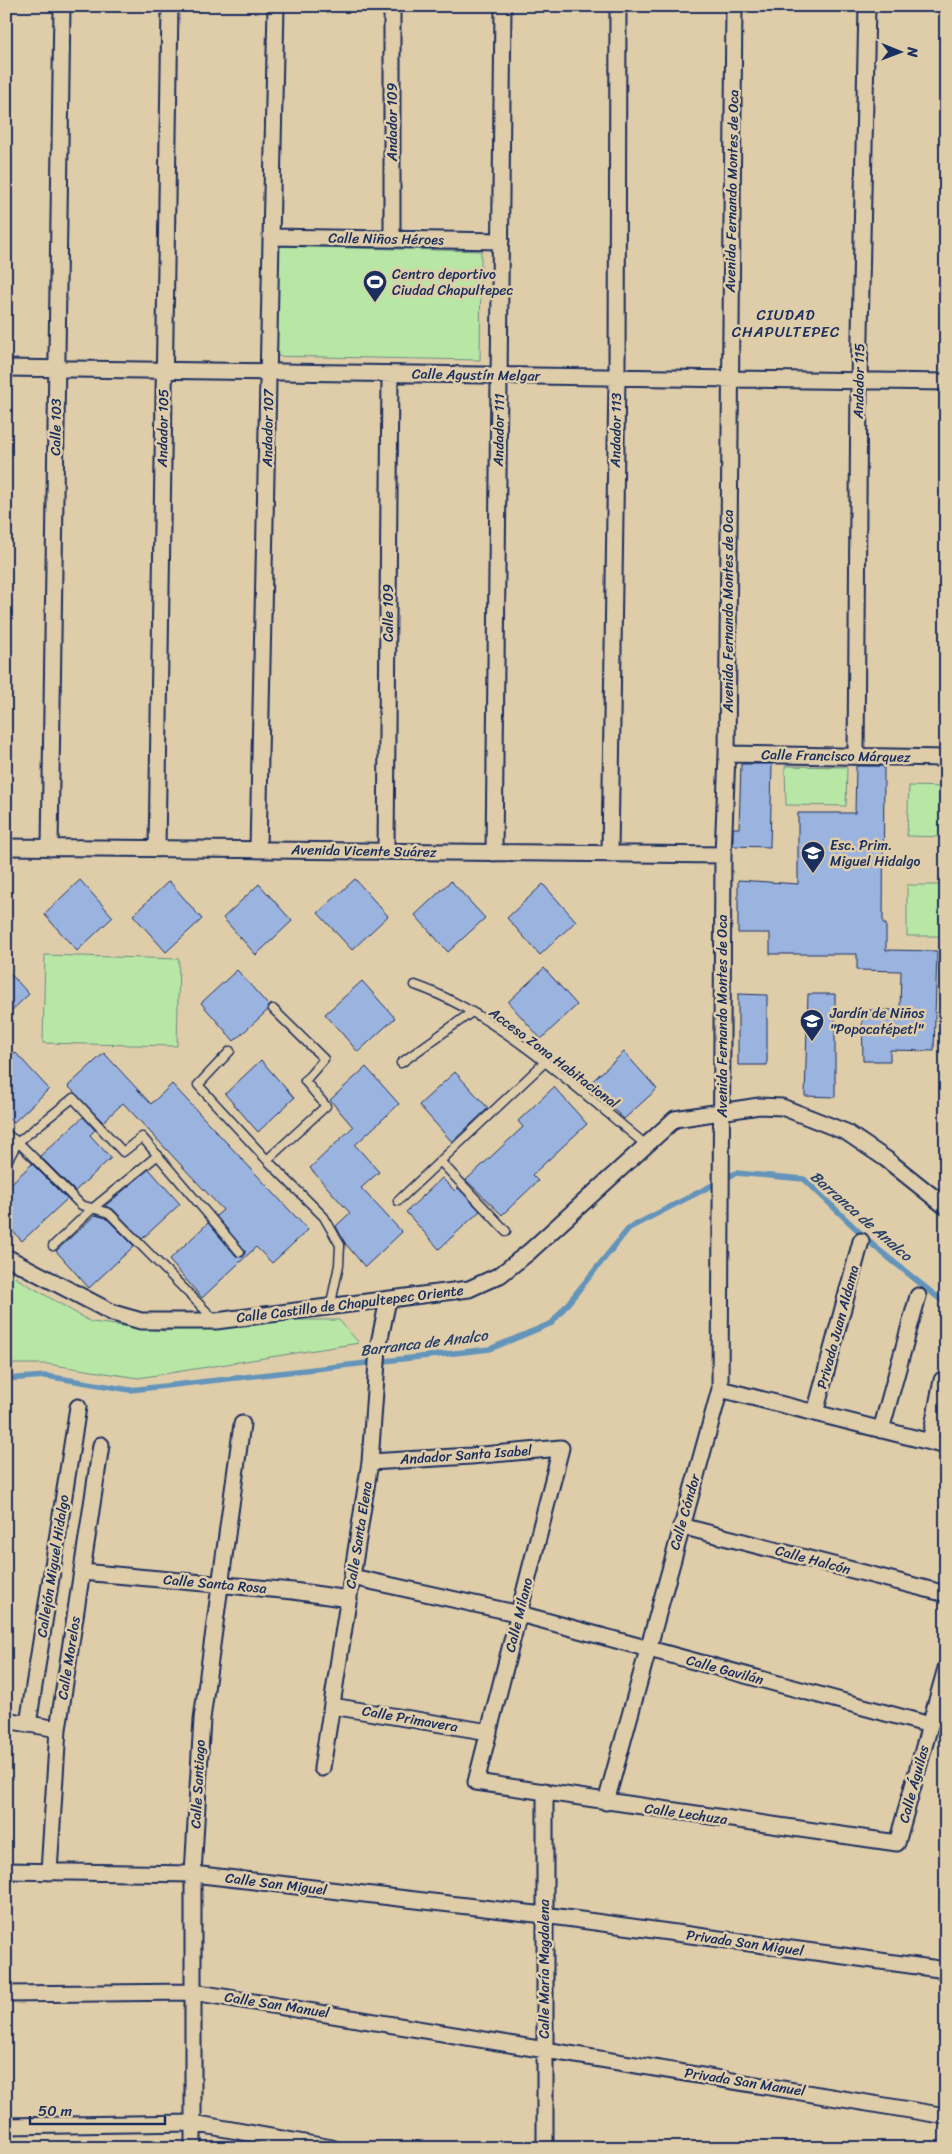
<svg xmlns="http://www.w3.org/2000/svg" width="952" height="2154" viewBox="0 0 952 2154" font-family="Sriracha,sans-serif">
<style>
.green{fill:#b8e7a5;stroke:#6a8b82}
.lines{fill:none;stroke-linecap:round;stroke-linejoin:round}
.stream{stroke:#6494ba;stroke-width:5.5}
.building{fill:#9bb3df;stroke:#1b2f5e}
.lane-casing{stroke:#1b2f5e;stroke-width:11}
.street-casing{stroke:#1b2f5e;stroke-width:19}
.lane{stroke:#dfcdaa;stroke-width:8}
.street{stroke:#dfcdaa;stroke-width:15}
.labels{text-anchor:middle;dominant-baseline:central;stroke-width:5;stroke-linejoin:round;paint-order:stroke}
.street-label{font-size:14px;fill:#1b2f5e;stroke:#dfcdaa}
.poi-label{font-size:14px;fill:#1b2f5e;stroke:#dfcdaa;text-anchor:start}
.neighbourhood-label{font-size:15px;letter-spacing:1px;fill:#1b2f5e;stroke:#dfcdaa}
.water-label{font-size:15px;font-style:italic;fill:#27406d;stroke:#dfcdaa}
</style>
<rect width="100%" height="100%" fill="#dfcdaa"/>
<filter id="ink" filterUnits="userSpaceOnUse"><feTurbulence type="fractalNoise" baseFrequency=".02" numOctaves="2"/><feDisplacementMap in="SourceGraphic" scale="10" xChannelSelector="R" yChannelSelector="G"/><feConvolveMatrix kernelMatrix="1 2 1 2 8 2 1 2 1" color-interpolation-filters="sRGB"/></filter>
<g filter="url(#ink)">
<path class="green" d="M 271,246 L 481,251 L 480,360 L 270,356 Z
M 785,766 L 847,767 L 846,806 L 786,805 Z
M 909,786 L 946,787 L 946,837 L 907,836 Z
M 907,885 L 946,885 L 946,936 L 907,936 Z
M 45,955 L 179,959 L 177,1046 L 43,1043 Z
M 6,1272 L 91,1322 L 165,1331 L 263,1320 L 339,1320 L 359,1343 L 138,1378 L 47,1364 L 6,1364 Z"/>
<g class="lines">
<path class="stream" d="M 6,1379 L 46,1376 L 130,1390 L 490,1349 L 552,1323 L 629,1228 L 736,1173 L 804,1179 L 874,1246 L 946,1304"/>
</g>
<path class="building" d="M 741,764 L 772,764 L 770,847 L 733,846 L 733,828 L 739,828 Z
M 856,766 L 884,766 L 883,924 L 886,924 L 886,950 L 937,951 L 934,1051 L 890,1050 L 890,1061 L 863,1061 L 862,1010 L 900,1010 L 901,971 L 857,970 L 857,954 L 770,954 L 770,933 L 738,933 L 738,880 L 798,884 L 798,813 L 855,813 Z
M 355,879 L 388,916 L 352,950 L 318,913 Z
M 80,880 L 113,917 L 77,951 L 44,914 Z
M 169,881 L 202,919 L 166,952 L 133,915 Z
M 451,881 L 485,918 L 448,952 L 415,915 Z
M 259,884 L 292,921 L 256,955 L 223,918 Z
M 543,884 L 576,921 L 540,955 L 507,918 Z
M 544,968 L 577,1005 L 541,1039 L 508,1002 Z
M 6,969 L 29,994 L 6,1016 Z
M 237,970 L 269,1006 L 268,1010 L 234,1041 L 201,1003 Z
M 362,981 L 395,1018 L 358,1052 L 325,1014 Z
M 738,994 L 767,995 L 767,1065 L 738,1065 Z
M 808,994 L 835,994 L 835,1097 L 805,1096 Z
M 15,1052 L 49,1089 L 13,1123 L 6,1116 L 6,1061 Z
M 624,1052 L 657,1089 L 624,1119 L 588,1085 Z
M 104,1053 L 151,1104 L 172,1084 L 308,1230 L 272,1263 L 256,1247 L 202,1298 L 169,1260 L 208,1223 L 236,1256 L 243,1257 L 245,1251 L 216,1216 L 223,1210 L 123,1103 L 103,1122 L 68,1086 Z
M 261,1060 L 294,1098 L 258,1132 L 225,1094 Z
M 366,1067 L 399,1104 L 355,1145 L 379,1172 L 361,1188 L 402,1232 L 365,1267 L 345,1243 L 336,1226 L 350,1213 L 310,1168 L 353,1127 L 330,1100 Z
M 455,1072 L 488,1108 L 452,1142 L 419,1105 Z
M 554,1087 L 587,1124 L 532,1175 L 538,1181 L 502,1215 L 466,1180 L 523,1127 L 518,1121 Z
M 83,1117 L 95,1130 L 90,1135 L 111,1158 L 75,1191 L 40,1156 Z
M 32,1164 L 67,1199 L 22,1241 L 6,1224 L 6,1188 Z
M 149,1169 L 180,1204 L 142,1239 L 113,1209 L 105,1206 Z
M 442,1178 L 455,1191 L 458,1188 L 480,1211 L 439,1249 L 406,1212 Z
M 95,1215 L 106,1218 L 134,1246 L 89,1288 L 56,1251 Z"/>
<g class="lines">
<defs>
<path id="lane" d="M 415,985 C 496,1013 579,1090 645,1144
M 230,1051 L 198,1085 L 267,1160 L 324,1217 L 340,1245 L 339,1265 L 330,1308
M 401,1063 L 472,1012
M 6,1134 L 18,1142 L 81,1205 L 109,1213 L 214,1319
M 267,1160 L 326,1106 L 305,1081 L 324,1059 L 273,1009
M 440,1161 L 506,1231
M 6,1163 L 18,1142 L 73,1098 L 123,1152 L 142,1137 L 240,1252
M 398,1201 L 544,1063
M 53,1246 L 93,1208 L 158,1155"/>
<path id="street" d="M 271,237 L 501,241
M 392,239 L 392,6
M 6,368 L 946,382
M 727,754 L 946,758
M 856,756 L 859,381 L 867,6
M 6,847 L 723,855
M 50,848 L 62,6
M 157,849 L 170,6
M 258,850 L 276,6
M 386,851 L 390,374
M 494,853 L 503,6
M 610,854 L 617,377 L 618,6
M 6,1257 L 113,1313 L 141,1321 L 216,1321 L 469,1289 L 500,1275 L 529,1252 L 675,1119 L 759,1106 L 782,1107 L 846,1132 L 886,1159 L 946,1207
M 720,1389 L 946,1446
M 815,1413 L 861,1241
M 881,1430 L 918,1296
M 930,1442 L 942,1380 L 946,1380
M 370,1462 L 471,1456 L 561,1448 L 476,1782 L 897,1843 L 946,1668
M 681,1526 L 946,1594
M 82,1572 L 293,1591 L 349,1599
M 352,1577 L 520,1614 L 930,1725
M 332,1706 L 489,1732
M 6,1720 L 58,1729
M 28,1724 L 78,1407
M 322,1768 L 370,1462 L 378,1348 L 388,1300
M 606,1802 L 720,1389 L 723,855 L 727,754 L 734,6
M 6,1871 L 193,1874 L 544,1915 L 946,1970
M 49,1872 L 58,1729 L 101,1445
M 6,1994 L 193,1992 L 946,2116
M 6,2126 L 193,2123 L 332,2148
M 193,2148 L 193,1874 L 202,1719 L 242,1424
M 545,2148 L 545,1791"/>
</defs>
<use href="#lane" class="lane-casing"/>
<use href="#street" class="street-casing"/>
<use href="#lane" class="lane"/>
<use href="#street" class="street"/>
</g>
</g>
<defs>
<symbol id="stadium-pin" viewBox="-11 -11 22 30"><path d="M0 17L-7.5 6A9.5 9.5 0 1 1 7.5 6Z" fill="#1b2f5e" stroke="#dfcdaa"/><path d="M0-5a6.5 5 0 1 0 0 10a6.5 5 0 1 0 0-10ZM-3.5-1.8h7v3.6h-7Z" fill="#fff"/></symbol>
<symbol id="school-pin" viewBox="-11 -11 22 30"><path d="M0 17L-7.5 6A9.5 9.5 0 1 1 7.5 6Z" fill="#1b2f5e" stroke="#dfcdaa"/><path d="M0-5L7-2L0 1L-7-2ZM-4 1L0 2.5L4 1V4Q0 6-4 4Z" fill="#fff"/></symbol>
</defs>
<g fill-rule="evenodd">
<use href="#stadium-pin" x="361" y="268" width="28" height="38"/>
<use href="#school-pin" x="799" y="839" width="28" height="38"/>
<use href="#school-pin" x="798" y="1007" width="28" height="38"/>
</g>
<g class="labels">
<g class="street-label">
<text transform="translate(392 122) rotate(-90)">Andador 109</text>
<text transform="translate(732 191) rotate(-89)">Avenida Fernando Montes de Oca</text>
<text transform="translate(386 239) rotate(1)">Calle Niños Héroes</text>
<text transform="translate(476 375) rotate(1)">Calle Agustín Melgar</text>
<text transform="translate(859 381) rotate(-89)">Andador 115</text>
<text transform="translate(56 427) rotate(-89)">Calle 103</text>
<text transform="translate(163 428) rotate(-89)">Andador 105</text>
<text transform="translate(268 428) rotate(-89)">Andador 107</text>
<text transform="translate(499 430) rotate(-89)">Andador 111</text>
<text transform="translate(616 430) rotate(-89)">Andador 113</text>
<text transform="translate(728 611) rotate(-90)">Avenida Fernando Montes de Oca</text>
<text transform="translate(388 613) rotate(-90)">Calle 109</text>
<text transform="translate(836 756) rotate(1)">Calle Francisco Márquez</text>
<text transform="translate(364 851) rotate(1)">Avenida Vicente Suárez</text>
<text transform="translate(722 1016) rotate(-90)">Avenida Fernando Montes de Oca</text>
<text transform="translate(554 1058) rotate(37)">Acceso Zona Habitacional</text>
<text transform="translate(350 1304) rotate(-7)">Calle Castillo de Chapultepec Oriente</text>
<text transform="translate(838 1327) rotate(-75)">Privada Juan Aldama</text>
<text transform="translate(466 1455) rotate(-4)">Andador Santa Isabel</text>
<text transform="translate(685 1512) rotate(-74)">Calle Cóndor</text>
<text transform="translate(359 1535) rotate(-81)">Calle Santa Elena</text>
<text transform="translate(813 1560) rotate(15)">Calle Halcón</text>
<text transform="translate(53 1566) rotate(-81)">Callejón Miguel Hidalgo</text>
<text transform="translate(215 1584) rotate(5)">Calle Santa Rosa</text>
<text transform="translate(519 1615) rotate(-76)">Calle Milano</text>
<text transform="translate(69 1658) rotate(-81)">Calle Morelos</text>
<text transform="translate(725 1670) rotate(15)">Calle Gavilán</text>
<text transform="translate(410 1719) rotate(10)">Calle Primavera</text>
<text transform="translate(198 1784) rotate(-87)">Calle Santiago</text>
<text transform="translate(914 1784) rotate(-75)">Calle Águilas</text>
<text transform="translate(686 1814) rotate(8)">Calle Lechuza</text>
<text transform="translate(276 1884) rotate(7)">Calle San Miguel</text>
<text transform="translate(745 1943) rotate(8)">Privada San Miguel</text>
<text transform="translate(544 1969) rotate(-90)">Calle María Magdalena</text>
<text transform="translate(277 2005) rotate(9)">Calle San Manuel</text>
<text transform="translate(745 2082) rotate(9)">Privada San Manuel</text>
</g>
<g class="poi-label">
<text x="392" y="274">Centro deportivo<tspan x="392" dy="16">Ciudad Chapultepec</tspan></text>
<text x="830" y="845">Esc. Prim.<tspan x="830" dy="16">Miguel Hidalgo</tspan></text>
<text x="830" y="1013">Jardín de Niños<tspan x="830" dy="16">"Popocatépetl"</tspan></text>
</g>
<g class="neighbourhood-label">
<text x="786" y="315">CIUDAD<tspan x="786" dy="17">CHAPULTEPEC</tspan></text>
</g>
<g class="water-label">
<text transform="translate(861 1216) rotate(41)">Barranca de Analco</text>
<text transform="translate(424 1343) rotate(-7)">Barranca de Analco</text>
</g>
</g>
<rect width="952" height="2154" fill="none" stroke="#dfcdaa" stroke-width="25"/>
<rect x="12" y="12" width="927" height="2129" fill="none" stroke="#1b2f5e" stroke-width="2" filter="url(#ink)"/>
<g transform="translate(900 52) rotate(91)" stroke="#dfcdaa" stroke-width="4" paint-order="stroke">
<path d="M0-4L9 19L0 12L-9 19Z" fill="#1b2f5e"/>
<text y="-8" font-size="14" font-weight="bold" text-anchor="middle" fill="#1b2f5e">N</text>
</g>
<path d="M30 2116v8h135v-8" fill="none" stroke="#1b2f5e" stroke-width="2.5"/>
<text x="38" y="2116" font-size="15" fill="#1b2f5e" stroke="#dfcdaa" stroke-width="4" paint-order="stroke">50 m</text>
</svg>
